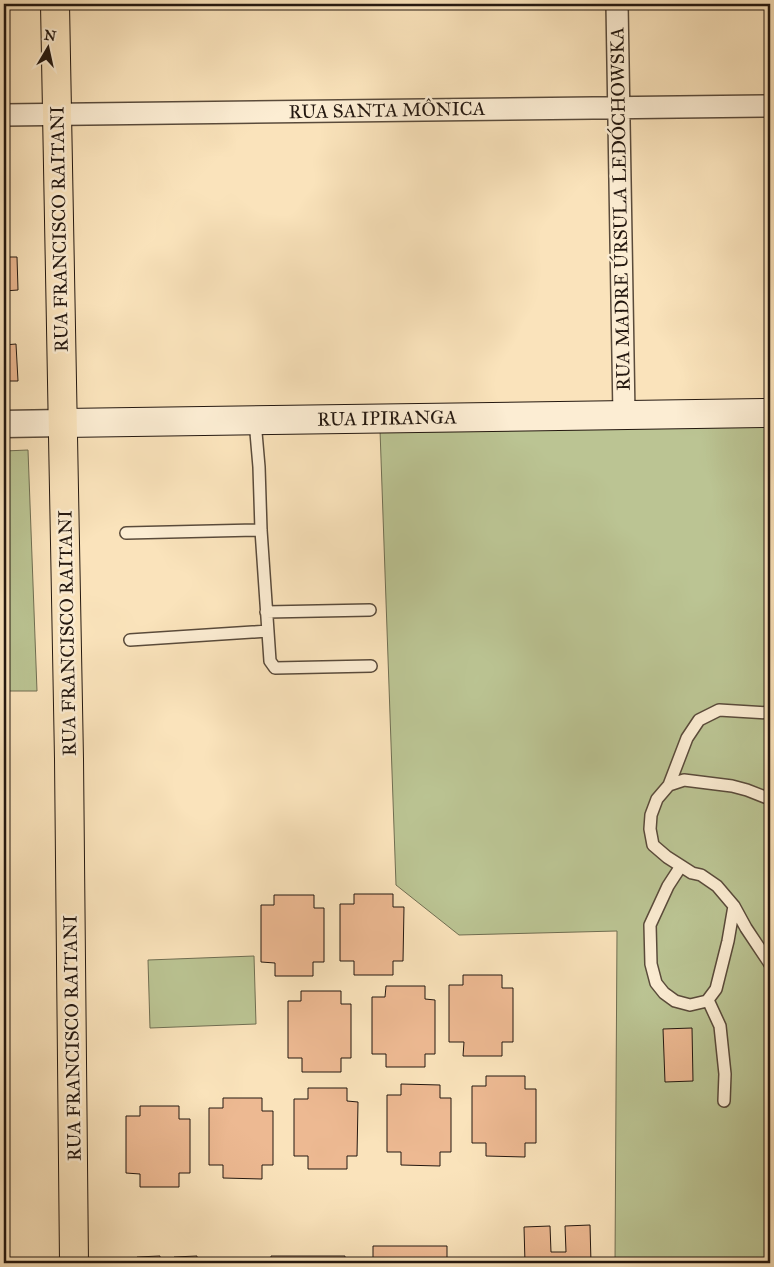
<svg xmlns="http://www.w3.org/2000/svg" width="774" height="1267" viewBox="0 0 774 1267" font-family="'IM FELL Great Primer',serif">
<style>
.green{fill:#bbc493;stroke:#706e52}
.building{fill:#edb992;stroke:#241810}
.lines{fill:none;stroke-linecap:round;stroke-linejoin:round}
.service-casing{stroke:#5a4b3b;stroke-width:14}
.minor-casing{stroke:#5a4b3b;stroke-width:24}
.tertiary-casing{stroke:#5a4b3b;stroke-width:29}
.secondary-casing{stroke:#241810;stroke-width:30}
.primary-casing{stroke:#241810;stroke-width:30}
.service{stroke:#fcedd3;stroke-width:11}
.minor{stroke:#fcedd3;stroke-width:21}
.tertiary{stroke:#fcedd3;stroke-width:26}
.secondary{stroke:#fcedd3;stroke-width:28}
.primary{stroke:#fae3bb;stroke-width:28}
.labels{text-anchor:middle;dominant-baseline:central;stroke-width:5;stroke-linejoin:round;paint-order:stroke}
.street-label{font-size:19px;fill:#241810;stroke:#fcedd3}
</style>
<rect width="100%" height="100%" fill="#fae3bb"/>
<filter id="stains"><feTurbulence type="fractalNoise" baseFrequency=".004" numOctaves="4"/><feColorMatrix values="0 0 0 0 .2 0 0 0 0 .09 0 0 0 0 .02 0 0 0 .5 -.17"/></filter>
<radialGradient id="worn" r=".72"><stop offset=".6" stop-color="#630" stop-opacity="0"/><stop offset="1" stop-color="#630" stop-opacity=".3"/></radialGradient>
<path class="green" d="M 770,426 L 770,1263 L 615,1263 L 617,931 L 459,935 L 396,885 L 380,430 Z
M 28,450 L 37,691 L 4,691 L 4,451 Z
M 254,956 L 256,1024 L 150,1028 L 148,960 Z"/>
<path class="building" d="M 4,257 L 17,257 L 18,290 L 4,291 Z
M 16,344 L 18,381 L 4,381 L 4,345 Z
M 354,894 L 393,894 L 393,907 L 404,907 L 403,961 L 393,961 L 393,975 L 354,975 L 354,961 L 340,961 L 340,904 L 354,904 Z
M 274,895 L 314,895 L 314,908 L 324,908 L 324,962 L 313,962 L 313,976 L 275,976 L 275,963 L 261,962 L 261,905 L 274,905 Z
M 463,975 L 502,975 L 502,988 L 513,988 L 513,1042 L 502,1042 L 502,1056 L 463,1056 L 464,1042 L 449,1042 L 449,985 L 463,985 Z
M 386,986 L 425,986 L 425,999 L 435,1000 L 435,1054 L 425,1054 L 425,1067 L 386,1067 L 386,1054 L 372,1054 L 372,997 L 385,997 Z
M 301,991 L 341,991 L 341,1004 L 351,1004 L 351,1058 L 341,1058 L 341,1072 L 302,1072 L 302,1058 L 288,1058 L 288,1001 L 301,1001 Z
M 692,1028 L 693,1081 L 665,1082 L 663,1029 Z
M 486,1076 L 525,1076 L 525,1089 L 536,1089 L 536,1143 L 525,1143 L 525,1157 L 486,1156 L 486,1143 L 472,1143 L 472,1086 L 486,1086 Z
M 401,1084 L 440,1085 L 440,1098 L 451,1098 L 451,1152 L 440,1152 L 440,1166 L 401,1165 L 401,1152 L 387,1152 L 387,1095 L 401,1095 Z
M 308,1088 L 347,1088 L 347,1101 L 358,1102 L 357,1156 L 347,1156 L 347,1169 L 308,1169 L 308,1156 L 294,1156 L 294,1099 L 308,1099 Z
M 223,1098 L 262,1098 L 262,1111 L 273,1111 L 273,1165 L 262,1165 L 262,1179 L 223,1178 L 223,1165 L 209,1165 L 209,1108 L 223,1108 Z
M 140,1106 L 179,1106 L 179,1119 L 190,1119 L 190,1173 L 179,1173 L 179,1187 L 140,1187 L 140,1174 L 126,1173 L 126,1116 L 140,1116 Z
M 590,1225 L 591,1263 L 525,1263 L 524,1227 L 550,1226 L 551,1252 L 566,1252 L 565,1226 Z
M 373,1246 L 447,1246 L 447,1263 L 373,1263 Z
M 160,1256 L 160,1263 L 137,1263 L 137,1257 Z
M 197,1256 L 197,1263 L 174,1263 L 174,1257 Z
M 271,1256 L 345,1256 L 345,1263 L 271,1263 Z"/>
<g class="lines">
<defs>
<path id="service" d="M 255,421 L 259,467 L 261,530 L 270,661 L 275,668 L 371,666
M 126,533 L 261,530
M 266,612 L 370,610
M 130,640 L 268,631
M 669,785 L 687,738 L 699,720 L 719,710 L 770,713
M 770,799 L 747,790 L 732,786 L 684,780 L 669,785 L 657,799 L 651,815 L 650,829 L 653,845 L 667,857 L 692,873 L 701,875 L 717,886 L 734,906 L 746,928 L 770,964
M 681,866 L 668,886 L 650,925 L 651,964 L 656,983 L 664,993 L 675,1001 L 690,1005 L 707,1001 L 716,989 L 728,941 L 734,906
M 708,1000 L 720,1026 L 725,1074 L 724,1101"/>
<path id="minor" d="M 617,4 L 624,415
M 4,115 L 770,106"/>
<path id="tertiary" d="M 4,424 L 63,423"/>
<path id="secondary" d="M 63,423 L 770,413"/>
<path id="primary" d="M 55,4 L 69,759 L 74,1263"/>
</defs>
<use href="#service" class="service-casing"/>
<use href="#minor" class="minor-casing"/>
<use href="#tertiary" class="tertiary-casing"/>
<use href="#secondary" class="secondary-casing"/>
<use href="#primary" class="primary-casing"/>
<use href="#service" class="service"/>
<use href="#minor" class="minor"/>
<use href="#tertiary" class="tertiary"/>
<use href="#secondary" class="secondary"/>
<use href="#primary" class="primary"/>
</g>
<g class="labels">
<g class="street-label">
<text transform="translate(387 110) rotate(-1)">RUA SANTA MÔNICA</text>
<text transform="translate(620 209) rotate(-91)">RUA MADRE ÚRSULA LEDÓCHOWSKA</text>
<text transform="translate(59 229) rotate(-91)">RUA FRANCISCO RAITANI</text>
<text transform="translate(387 418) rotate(-1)">RUA IPIRANGA</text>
<text transform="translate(67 633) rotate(-91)">RUA FRANCISCO RAITANI</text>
<text transform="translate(72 1038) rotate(-91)">RUA FRANCISCO RAITANI</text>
</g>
</g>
<rect width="774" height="1267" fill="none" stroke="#fae3bb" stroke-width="20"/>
<rect x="5" y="5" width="764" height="1257" fill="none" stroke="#241810" stroke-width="2.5"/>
<rect x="10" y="10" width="754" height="1247" fill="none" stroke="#241810"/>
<g transform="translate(48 48) rotate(9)" stroke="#fcedd3" stroke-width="4" paint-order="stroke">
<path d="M0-4L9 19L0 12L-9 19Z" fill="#241810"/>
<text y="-8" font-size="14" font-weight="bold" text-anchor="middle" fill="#241810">N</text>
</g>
<rect width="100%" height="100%" filter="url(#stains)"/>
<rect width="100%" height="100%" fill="url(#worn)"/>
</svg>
